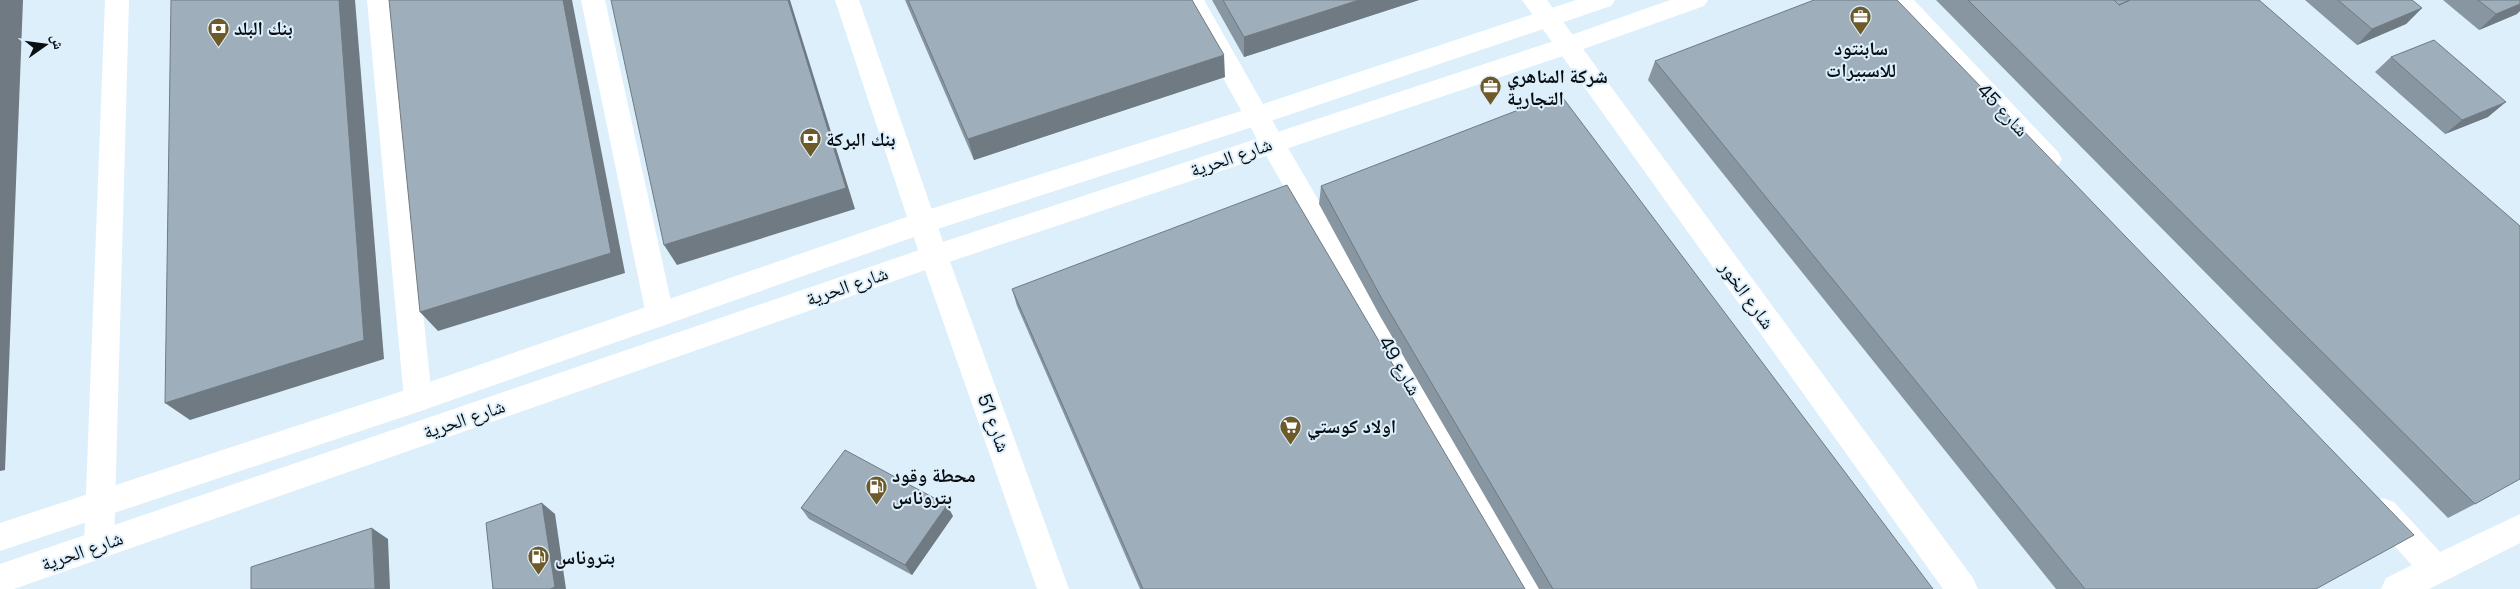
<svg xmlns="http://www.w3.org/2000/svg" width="2520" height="589" viewBox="0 0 2520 589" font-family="'Space Grotesk','Noto Naskh Arabic',sans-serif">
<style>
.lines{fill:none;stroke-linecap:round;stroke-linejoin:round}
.lane{fill:#fff;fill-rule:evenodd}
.street{fill:#fff;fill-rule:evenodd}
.secondary{fill:#fff;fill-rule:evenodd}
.primary{fill:#fff;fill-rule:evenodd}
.wall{fill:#8896a1}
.shaded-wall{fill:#6f7a83}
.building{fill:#9eafbb;stroke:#6f7a83}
.labels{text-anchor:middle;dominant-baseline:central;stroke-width:4;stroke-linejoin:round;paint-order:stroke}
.poi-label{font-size:19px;font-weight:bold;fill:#080e12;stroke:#ddeffb;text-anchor:start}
.street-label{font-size:19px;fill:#080e12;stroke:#ddeffb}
</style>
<rect width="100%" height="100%" fill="#ddeffb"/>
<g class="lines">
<path class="lane" d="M 367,0 L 391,0 L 432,399 L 428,408 L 418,412 L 408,408 L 404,399 Z
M 581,0 L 605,0 L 674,315 L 670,323 L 660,327 L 650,323 L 646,315 Z
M 835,0 L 859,0 L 948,256 L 944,264 L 934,267 L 924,264 L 920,256 Z
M 1180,0 L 1204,0 L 1285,143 L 1281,150 L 1272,153 L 1263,150 Z"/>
<path class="street" d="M 1522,0 L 1547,0 L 1973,578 L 1978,589 L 1943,589 Z
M 1888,0 L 1914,0 L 2058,152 L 2062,159 L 2058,166 L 2049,169 L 2040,166 Z
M 1272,133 L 1281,136 L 1545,589 L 1512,589 L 1263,150 L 1259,143 L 1263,136 Z
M 934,245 L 944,248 L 948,256 L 1069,589 L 1037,589 L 920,256 L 924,248 Z
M 2383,498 L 2394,502 L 2440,552 L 2520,514 L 2520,543 L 2429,589 L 2381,589 L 2386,578 L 2412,565 L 2372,522 L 2368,512 L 2372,502 Z"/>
<path class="secondary" d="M 105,0 L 129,0 L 114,545 L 110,555 L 99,559 L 88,555 L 84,545 Z"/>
<path class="primary" d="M 1576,0 L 1615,0 L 1611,6 L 1265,123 L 928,232 L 418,412 L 0,551 L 0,523 L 418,386 L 924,211 L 1251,108 Z
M 1670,0 L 1708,0 L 1704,6 L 1575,52 L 937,266 L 14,589 L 0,589 L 0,564 L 934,245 L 1557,40 Z"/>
</g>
<path class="wall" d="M 905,0 L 1192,0 L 1225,77 L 974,160 Z
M 1212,0 L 1419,0 L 1244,57 Z
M 1936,0 L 2259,0 L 2475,504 L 2448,518 Z
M 2305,0 L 2412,0 L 2422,8 L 2406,24 L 2357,45 Z
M 2443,0 L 2520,0 L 2517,14 L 2479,30 Z
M 2391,57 L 2488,117 L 2445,134 L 2375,72 Z
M 1655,61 L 2316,589 L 2056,589 L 1648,80 Z
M 1321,186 L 1933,589 L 1539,589 L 1380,316 L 1319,204 Z
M 1012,289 L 1525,589 L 1140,589 L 1017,306 Z
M 801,508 L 953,516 L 912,575 L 809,519 Z"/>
<path class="shaded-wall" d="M 0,0 L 23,0 L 5,470 L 0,471 Z
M 339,0 L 355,0 L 384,359 L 190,420 L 165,403 Z
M 563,0 L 572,0 L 625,273 L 438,331 L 420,312 Z
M 788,0 L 790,0 L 855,209 L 677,265 L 664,245 Z
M 1359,0 L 1419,0 L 1244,57 L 1244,37 Z
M 2520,4 L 2520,11 L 2517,14 L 2479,30 L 2496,14 Z
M 2422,8 L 2406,24 L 2357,45 L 2372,29 Z
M 1224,55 L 1225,77 L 974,160 L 968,139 Z
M 2506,102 L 2488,117 L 2445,134 L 2462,120 Z
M 542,503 L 555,514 L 566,589 L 550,589 Z
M 947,505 L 953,516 L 912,575 L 905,565 Z
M 372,528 L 388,539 L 390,589 L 375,589 Z"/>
<path class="building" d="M 171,0 L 339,0 L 364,340 L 165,403 Z
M 389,0 L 563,0 L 611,253 L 420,312 Z
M 611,0 L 788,0 L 846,188 L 664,245 Z
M 908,0 L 1192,0 L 1224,55 L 968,139 Z
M 1223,0 L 1359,0 L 1244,37 Z
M 1814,0 L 1897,0 L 2414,535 L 2316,589 L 2085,589 L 1655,61 Z
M 1968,0 L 2114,0 L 2119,5 L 2130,0 L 2259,0 L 2520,226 L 2520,479 L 2475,504 Z
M 2114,0 L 2130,0 L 2119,5 Z
M 2338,0 L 2412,0 L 2422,8 L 2372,29 Z
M 2478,0 L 2520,0 L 2520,4 L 2496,14 Z
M 2434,40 L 2506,102 L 2462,120 L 2391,57 Z
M 1560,94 L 1933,589 L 1553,589 L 1382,299 L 1321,186 Z
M 1287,185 L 1525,589 L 1143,589 L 1012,289 Z
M 845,450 L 947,505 L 905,565 L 801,508 Z
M 542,503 L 555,587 L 550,589 L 493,589 L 486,523 Z
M 372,528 L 375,589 L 251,589 L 251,567 Z"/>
<defs>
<symbol id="office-pin" viewBox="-11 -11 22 30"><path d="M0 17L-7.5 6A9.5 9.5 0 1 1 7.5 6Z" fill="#6e5a28" stroke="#ddeffb"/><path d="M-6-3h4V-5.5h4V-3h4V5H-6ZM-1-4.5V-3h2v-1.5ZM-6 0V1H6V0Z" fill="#fff"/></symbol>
<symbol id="bank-pin" viewBox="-11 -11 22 30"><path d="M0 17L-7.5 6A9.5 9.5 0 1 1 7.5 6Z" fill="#6e5a28" stroke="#ddeffb"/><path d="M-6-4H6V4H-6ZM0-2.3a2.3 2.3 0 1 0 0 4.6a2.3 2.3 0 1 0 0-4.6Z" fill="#fff"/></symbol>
<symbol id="supermarket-pin" viewBox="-11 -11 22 30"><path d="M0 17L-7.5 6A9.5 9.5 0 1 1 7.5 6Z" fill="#6e5a28" stroke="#ddeffb"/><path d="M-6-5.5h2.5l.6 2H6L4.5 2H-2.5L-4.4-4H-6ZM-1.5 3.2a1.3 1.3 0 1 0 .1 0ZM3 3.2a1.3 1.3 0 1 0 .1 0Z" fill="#fff"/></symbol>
<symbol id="fuel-pin" viewBox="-11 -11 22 30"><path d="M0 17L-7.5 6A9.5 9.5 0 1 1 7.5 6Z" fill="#6e5a28" stroke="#ddeffb"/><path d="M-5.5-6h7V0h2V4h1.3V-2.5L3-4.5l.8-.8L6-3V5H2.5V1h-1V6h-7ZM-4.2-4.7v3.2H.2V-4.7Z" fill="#fff"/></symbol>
</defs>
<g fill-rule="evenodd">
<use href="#office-pin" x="1848" y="4" width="25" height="34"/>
<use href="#bank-pin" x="206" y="16" width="25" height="34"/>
<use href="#office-pin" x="1478" y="74" width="25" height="34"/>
<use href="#bank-pin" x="798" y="126" width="25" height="34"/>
<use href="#supermarket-pin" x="1278" y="414" width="25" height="34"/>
<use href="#fuel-pin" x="864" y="474" width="25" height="34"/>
<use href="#fuel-pin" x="526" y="544" width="25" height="34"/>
</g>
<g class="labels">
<g class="poi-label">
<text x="234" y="28">بنك البلد</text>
<text x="1861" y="48" text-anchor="middle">سابنتود<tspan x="1861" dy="22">للاسبيرات</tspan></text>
<text x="1507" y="76">شركة المناهري<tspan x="1507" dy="22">التجارية</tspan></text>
<text x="826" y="139">بنك البركة</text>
<text x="1307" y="426">اولاد كوستي</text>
<text x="892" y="475">محطة وقود<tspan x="892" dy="22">بتروناس</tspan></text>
<text x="555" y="557">بتروناس</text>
</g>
<g class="street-label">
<text transform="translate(2003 110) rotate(47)">شارع 45</text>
<text transform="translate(1231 157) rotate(-19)">شارع الحرية</text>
<text transform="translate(847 286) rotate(-19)">شارع الحرية</text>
<text transform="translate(1747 295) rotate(54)">شارع الخور</text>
<text transform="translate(1400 366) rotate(60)">شارع 49</text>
<text transform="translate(464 419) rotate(-19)">شارع الحرية</text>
<text transform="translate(994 423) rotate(70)">شارع 51</text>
<text transform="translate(82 551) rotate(-19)">شارع الحرية</text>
</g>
</g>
<g transform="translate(45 45) rotate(76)" stroke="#ddeffb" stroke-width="4" paint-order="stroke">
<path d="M0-4L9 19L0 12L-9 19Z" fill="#080e12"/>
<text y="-8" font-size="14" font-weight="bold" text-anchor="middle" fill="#080e12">ش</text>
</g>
</svg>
